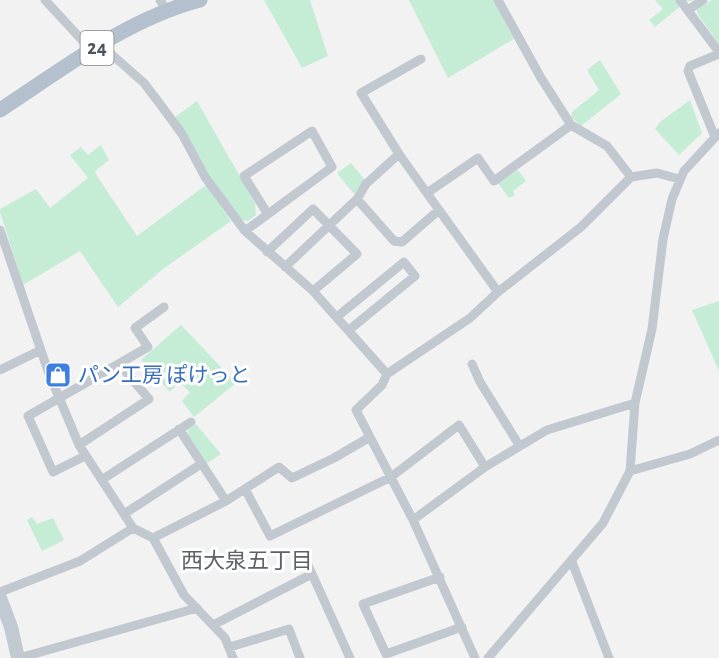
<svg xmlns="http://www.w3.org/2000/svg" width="719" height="658" viewBox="0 0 719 658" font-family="'Alegreya Sans','Noto Sans JP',sans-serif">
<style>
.green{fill:#c5ecd5}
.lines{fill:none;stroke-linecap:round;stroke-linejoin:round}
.street{stroke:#c1c8cf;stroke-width:9}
.secondary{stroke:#c1c9d3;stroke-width:14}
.primary{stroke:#b4c0cd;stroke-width:15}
.labels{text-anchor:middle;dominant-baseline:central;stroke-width:6;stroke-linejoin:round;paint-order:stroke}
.shield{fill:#fff;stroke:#81878e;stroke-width:1.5}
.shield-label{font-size:20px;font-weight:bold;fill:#4b545d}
.shop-label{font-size:21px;fill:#366cbe;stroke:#fff;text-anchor:start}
.neighbourhood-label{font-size:22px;fill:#5e6166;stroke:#fff}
</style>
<rect width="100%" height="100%" fill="#f3f2f2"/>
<path class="green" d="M 264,0 L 310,0 L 328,56 L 302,68 Z
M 409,0 L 493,0 L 514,39 L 448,78 Z
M 655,0 L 697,0 L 687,1 L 655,27 L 649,20 L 663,9 Z
M 712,0 L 719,0 L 719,44 L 697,13 L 697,9 Z
M 600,60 L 621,94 L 581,126 L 571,117 L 572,112 L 599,90 L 587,70 Z
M 690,100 L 702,133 L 679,155 L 655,129 L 660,122 Z
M 197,101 L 255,203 L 256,215 L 248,221 L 239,219 L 207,172 L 175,117 Z
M 101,145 L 109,160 L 95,171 L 97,176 L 137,236 L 206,185 L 231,221 L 163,269 L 118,307 L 80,251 L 23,285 L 0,212 L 0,209 L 36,189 L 50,208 L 88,178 L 70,155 L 81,147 L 88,155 Z
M 351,163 L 365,180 L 354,194 L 337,173 Z
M 518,170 L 526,181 L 513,191 L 515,195 L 509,198 L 498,183 Z
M 719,301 L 719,371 L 692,310 Z
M 181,325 L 236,383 L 194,417 L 182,401 L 190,392 L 179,382 L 170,392 L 141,360 Z
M 196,424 L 221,454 L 206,464 L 187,435 L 188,430 Z
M 32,517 L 37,524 L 53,518 L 64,540 L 42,551 L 27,520 Z"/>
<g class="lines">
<path class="street" d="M 45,0 L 92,51
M 160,0 L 167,11
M 498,0 L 541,78 L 571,125 L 607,146 L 631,177
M 680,0 L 719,52
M 688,10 L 703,0
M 101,45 L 144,83 L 160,104 L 182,134 L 205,177 L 245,231 L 313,291 L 387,374
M 421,59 L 361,93 L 399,154 L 439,210
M 715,137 L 688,71 L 690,66 L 719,54
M 427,193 L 478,158 L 494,181 L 571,125
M 357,199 L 366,184 L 399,154
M 0,230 L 48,371 L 79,445 L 133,528 L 153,538 L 184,595 L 225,638 L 233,658
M 245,231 L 332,167 L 312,131 L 244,176 L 267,213
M 267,252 L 313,209 L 357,254 L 313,291
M 285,267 L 357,199 L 394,241 L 402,242 L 439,210 L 498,292
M 338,316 L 404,262 L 415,276 L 349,330
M 472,364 L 480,382 L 519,445
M 0,370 L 41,350
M 179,429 L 226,501
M 79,445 L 149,399 L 119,364
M 85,456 L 53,472 L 28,416 L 148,347 L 135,328 L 164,307
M 630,471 L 690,454 L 719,440
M 103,479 L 191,422
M 245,489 L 270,536 L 391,477 L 459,425 L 485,467
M 124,514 L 201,464
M 413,520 L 485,467 L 547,430 L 635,403
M 153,538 L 226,501 L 279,467 L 292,478 L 334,458 L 370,437
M 303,554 L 350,658
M 572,562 L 609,658
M 440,577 L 363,604 L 386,654 L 462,627
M 0,592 L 80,561 L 133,528
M 213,625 L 312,574
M 230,647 L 289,629 L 300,658
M 19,658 L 197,608
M 475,658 L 413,520 L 356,410 L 382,385 L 387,374 L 470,318 L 498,292 L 581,227 L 631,177 L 657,173 L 679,179
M 488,658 L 603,523 L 630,471 L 635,403 L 652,329 L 663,239 L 672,199 L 684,171 L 719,133"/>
<path class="secondary" d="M 0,598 L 11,627 L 18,658"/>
<path class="primary" d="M 0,110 C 63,69 127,19 200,0"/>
</g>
<defs>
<symbol id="shop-square" viewBox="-11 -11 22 22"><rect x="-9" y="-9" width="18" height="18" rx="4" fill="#3f7fe0" stroke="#fff"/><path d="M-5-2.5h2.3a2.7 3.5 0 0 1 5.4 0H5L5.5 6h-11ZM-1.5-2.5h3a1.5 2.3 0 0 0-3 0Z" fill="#fff"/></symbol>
</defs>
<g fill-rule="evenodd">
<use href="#shop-square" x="43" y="360" width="30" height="30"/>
</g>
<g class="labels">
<rect class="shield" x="80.5" y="31" width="33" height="34" rx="4.5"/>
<g class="shield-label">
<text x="97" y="48">24</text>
</g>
<g class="shop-label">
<text x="78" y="375">パン工房 ぽけっと</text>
</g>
<g class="neighbourhood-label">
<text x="247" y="561">西大泉五丁目</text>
</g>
</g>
</svg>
